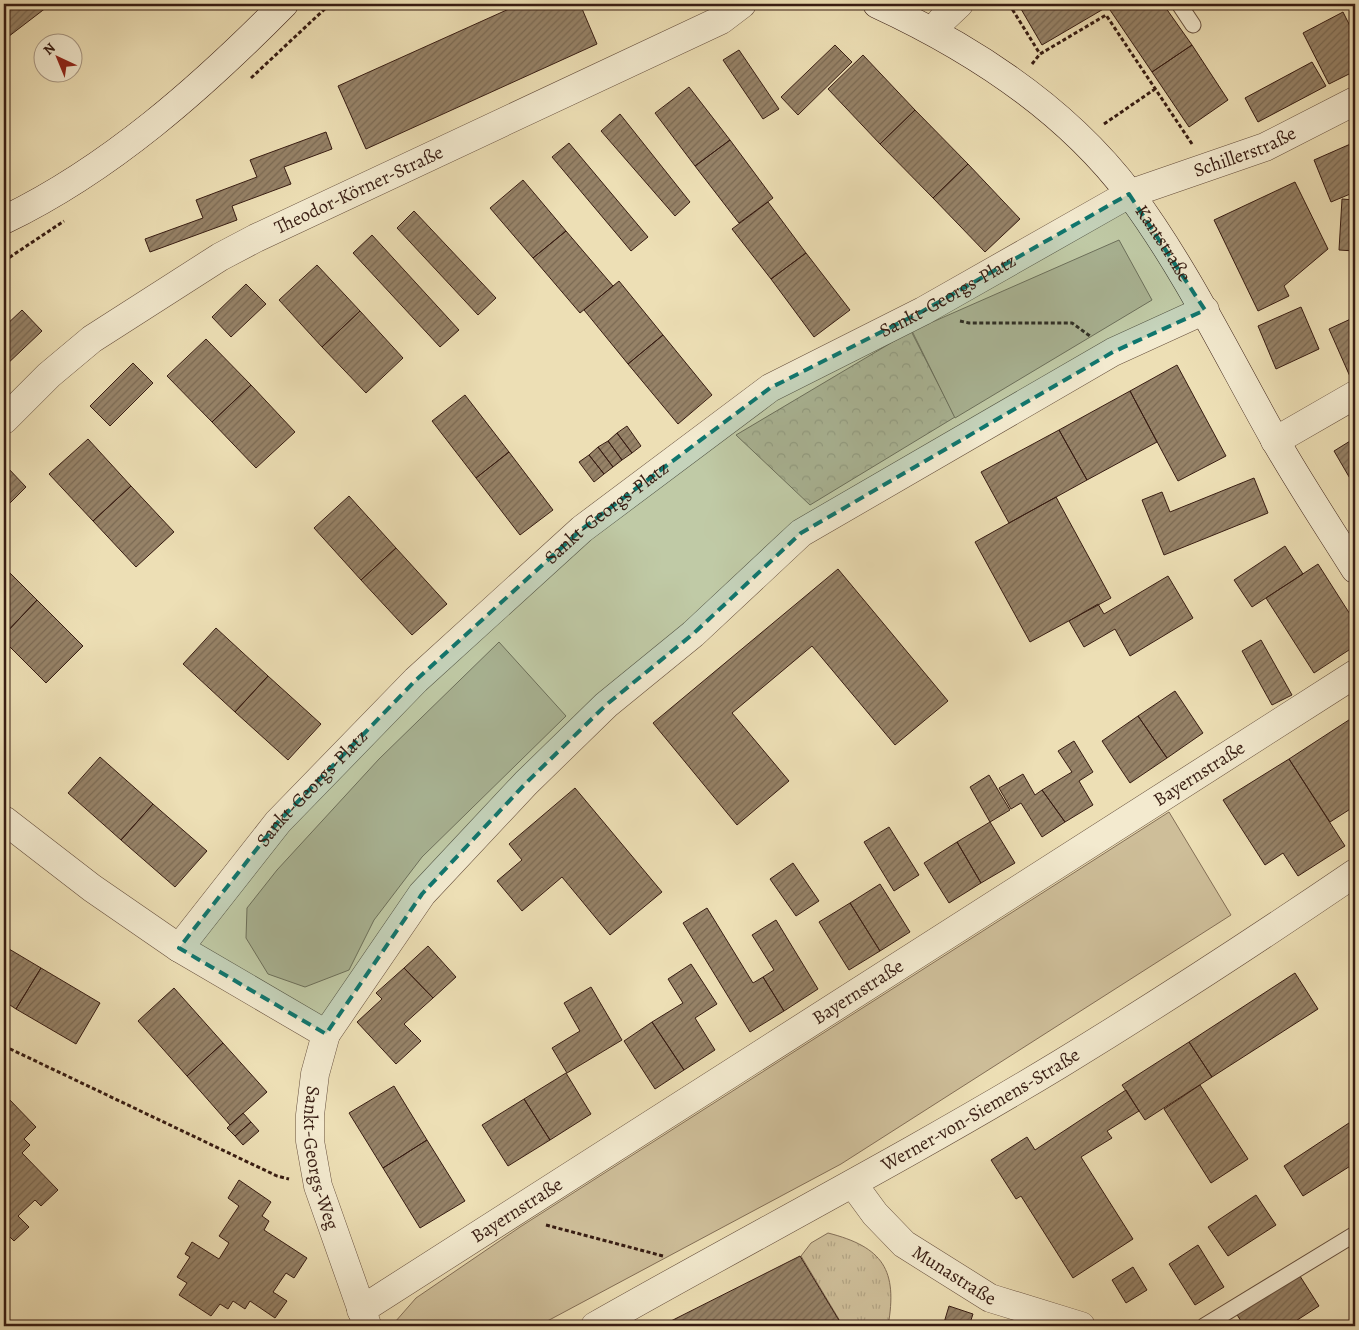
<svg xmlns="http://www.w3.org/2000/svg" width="1359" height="1330" viewBox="0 0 1359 1330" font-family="Alegreya,serif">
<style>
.grass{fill:url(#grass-tufts);stroke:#836e56}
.forest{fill:url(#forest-crowns);stroke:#836e56}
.garden{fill:#cebe99;stroke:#836e56}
.building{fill:url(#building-hatch);stroke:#381d13}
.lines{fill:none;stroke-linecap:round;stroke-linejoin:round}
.service-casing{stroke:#654e3c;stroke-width:17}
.minor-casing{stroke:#654e3c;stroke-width:29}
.tertiary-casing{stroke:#654e3c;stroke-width:29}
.secondary-casing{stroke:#381d13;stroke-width:29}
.path{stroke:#381d13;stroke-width:3;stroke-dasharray:4 2.5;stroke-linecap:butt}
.service{stroke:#f3eacf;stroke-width:15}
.minor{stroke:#f3eacf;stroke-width:28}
.tertiary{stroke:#f3eacf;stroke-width:28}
.secondary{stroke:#f3eacf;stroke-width:28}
.marked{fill:#0f766e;fill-opacity:0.2;stroke:#0f766e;stroke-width:4;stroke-dasharray:10 6;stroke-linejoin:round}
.labels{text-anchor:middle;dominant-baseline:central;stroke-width:5;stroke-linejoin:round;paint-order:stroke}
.street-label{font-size:19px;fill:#381d13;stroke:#f3eacf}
</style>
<defs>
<pattern id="grass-tufts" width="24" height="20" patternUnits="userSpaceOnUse" patternTransform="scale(1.25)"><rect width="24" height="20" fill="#cebe99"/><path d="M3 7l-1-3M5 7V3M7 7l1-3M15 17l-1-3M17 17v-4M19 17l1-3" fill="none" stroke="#b2a383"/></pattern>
<pattern id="forest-crowns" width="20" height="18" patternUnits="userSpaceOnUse" patternTransform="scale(1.25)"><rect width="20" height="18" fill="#cebe99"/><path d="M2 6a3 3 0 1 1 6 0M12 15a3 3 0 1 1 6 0" fill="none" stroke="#b2a383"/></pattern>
<pattern id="building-hatch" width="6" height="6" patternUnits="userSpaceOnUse" patternTransform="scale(1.25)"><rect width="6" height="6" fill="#968267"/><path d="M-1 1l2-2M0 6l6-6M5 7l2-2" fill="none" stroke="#7b6a54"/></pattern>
</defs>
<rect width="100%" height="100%" fill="#eddfb5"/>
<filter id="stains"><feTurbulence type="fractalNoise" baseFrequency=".004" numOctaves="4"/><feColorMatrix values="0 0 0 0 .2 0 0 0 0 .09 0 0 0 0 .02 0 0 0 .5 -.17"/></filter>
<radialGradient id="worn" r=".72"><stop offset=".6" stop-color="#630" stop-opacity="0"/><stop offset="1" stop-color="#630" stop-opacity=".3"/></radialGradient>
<path class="grass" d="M 828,1233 C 883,1247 898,1270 888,1326 L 832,1326 L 840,1321 L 801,1256 L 811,1243 Z"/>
<path class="forest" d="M 911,331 L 955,417 L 810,505 L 736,435 Z"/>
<path class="garden" d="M 1119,240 L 1152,300 L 955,418 L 912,331 Z
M 499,642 L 566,716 L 422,857 L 374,920 L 349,970 L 305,987 L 268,974 L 246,938 L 247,908 L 277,870 L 379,759 Z
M 1169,812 L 1231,915 L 841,1164 L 538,1326 L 396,1326 L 395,1322 L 416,1298 L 520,1227 Z"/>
<path class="building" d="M 4,4 L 51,4 L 4,40 Z
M 520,4 L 580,4 L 597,44 L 366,149 L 338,86 Z
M 1030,4 L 1112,4 L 1042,45 L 1021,9 Z
M 1119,4 L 1163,4 L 1192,45 L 1152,72 L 1110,10 Z
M 1343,12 L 1355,36 L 1355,71 L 1329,84 L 1303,33 Z
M 835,45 L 852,62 L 798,115 L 781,97 Z
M 1192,45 L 1228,100 L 1189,127 L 1152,72 Z
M 739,50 L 779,109 L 763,119 L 723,60 Z
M 863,55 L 915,110 L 880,144 L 828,89 Z
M 1312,62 L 1326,86 L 1258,122 L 1245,98 Z
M 689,87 L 730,140 L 695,166 L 655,113 Z
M 915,110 L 968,164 L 933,198 L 880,144 Z
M 620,114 L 690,202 L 675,216 L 601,131 Z
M 326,132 L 332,149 L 284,167 L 291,184 L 232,206 L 237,220 L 150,252 L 145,239 L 203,218 L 196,200 L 257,177 L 250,160 Z
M 730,140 L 773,198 L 739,223 L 695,166 Z
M 1355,142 L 1355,192 L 1331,202 L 1314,160 Z
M 569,143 L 648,237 L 631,251 L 552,157 Z
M 968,164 L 1020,219 L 985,252 L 933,198 Z
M 523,180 L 566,231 L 533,258 L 490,208 Z
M 1295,182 L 1328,249 L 1284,286 L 1289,296 L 1258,311 L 1214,220 Z
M 1342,199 L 1355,200 L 1355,251 L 1339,250 Z
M 768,202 L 806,253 L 771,279 L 732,229 Z
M 414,211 L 496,298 L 478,315 L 397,228 Z
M 566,231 L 613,286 L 580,313 L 533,258 Z
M 372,235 L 459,330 L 440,347 L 353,253 Z
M 806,253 L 850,310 L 814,337 L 771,279 Z
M 317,265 L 360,311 L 322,347 L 279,300 Z
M 619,281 L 663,335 L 628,364 L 584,310 Z
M 246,284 L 266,304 L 231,337 L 212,317 Z
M 1301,307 L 1319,349 L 1276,369 L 1258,326 Z
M 22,310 L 42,331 L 4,367 L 4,327 Z
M 360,311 L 403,358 L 366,393 L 322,347 Z
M 1355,317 L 1355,380 L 1352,381 L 1329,329 Z
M 663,335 L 712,395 L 678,424 L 628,364 Z
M 206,339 L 251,385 L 212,422 L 167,376 Z
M 133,363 L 153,383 L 110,426 L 90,406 Z
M 1177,365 L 1226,456 L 1178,481 L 1130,391 Z
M 251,385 L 295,432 L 256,468 L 212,422 Z
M 1130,391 L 1157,442 L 1087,480 L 1059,430 Z
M 465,395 L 509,452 L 476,478 L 432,421 Z
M 627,426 L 641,446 L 632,453 L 617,433 Z
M 1059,430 L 1087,480 L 1009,523 L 981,472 Z
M 617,433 L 632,453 L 622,460 L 608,441 Z
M 1355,438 L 1355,487 L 1334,451 Z
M 88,439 L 131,486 L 93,521 L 49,474 Z
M 608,441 L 622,460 L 613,467 L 598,447 Z
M 598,447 L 613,467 L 604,474 L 589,455 Z
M 509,452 L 553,510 L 520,535 L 476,478 Z
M 589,455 L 604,474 L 594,482 L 579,462 Z
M 7,467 L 26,487 L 4,509 L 4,471 Z
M 1254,478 L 1268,513 L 1164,555 L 1142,500 L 1162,492 L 1170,512 Z
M 131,486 L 174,532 L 136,567 L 93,521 Z
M 349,496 L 396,548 L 361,580 L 314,528 Z
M 1056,497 L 1111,598 L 1030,642 L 975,542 Z
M 1285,546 L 1303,574 L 1252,607 L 1234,580 Z
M 396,548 L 447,604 L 412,635 L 361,580 Z
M 1318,564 L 1355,622 L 1355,646 L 1314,673 L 1266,598 Z
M 4,567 L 37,600 L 4,635 Z
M 838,569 L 948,701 L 895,745 L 812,646 L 732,713 L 789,781 L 737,825 L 653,723 Z
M 1168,576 L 1193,618 L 1130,656 L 1115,629 L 1084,647 L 1069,621 L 1098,604 L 1104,614 Z
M 37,600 L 83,646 L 46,683 L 4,641 L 4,635 Z
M 216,628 L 268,676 L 235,712 L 183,664 Z
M 1261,640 L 1292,695 L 1272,705 L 1242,651 Z
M 268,676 L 321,724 L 288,760 L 235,712 Z
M 1175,691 L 1203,733 L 1167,758 L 1138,716 Z
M 1138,716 L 1167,758 L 1130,783 L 1102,741 Z
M 1355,716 L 1355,806 L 1330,822 L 1289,759 Z
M 1074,741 L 1093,772 L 1079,781 L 1093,805 L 1065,822 L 1042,790 L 1072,772 L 1058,751 Z
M 100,757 L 153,804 L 121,840 L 68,793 Z
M 1289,759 L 1345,846 L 1298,876 L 1283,853 L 1265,865 L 1223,800 Z
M 1023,774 L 1035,795 L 1042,790 L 1065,822 L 1042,837 L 1021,803 L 1011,809 L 999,788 Z
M 989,775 L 1010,810 L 990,822 L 970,787 Z
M 575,788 L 662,892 L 610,935 L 562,877 L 522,911 L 497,881 L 522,860 L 509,844 Z
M 153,804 L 207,851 L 175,887 L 121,840 Z
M 990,822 L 1015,863 L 981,883 L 957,842 Z
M 889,827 L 919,875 L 894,891 L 864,842 Z
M 957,842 L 981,883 L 949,903 L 924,863 Z
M 793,863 L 819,901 L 796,916 L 770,879 Z
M 880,884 L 910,932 L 880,951 L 850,903 Z
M 850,903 L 880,951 L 849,970 L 819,922 Z
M 707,908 L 753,983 L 763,977 L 784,1011 L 750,1032 L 683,923 Z
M 776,920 L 818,989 L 784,1011 L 763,977 L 774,970 L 752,935 Z
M 4,946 L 41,968 L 16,1009 L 4,1001 Z
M 428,946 L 456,977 L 433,998 L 404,968 Z
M 691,964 L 717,1004 L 695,1018 L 715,1050 L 684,1070 L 652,1022 L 683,1003 L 668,979 Z
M 41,968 L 100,1003 L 76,1044 L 16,1009 Z
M 404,968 L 433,998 L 404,1024 L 421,1041 L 396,1064 L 357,1022 L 382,999 L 376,993 Z
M 1295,973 L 1318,1009 L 1212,1077 L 1189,1042 Z
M 591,987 L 622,1040 L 567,1073 L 552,1048 L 580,1031 L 564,1003 Z
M 174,988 L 223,1043 L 187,1076 L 138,1021 Z
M 652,1022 L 684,1070 L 655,1089 L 624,1041 Z
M 1189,1042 L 1212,1077 L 1145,1120 L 1122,1085 Z
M 223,1043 L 267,1092 L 230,1125 L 187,1076 Z
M 566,1073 L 591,1114 L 550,1140 L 524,1099 Z
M 1200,1085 L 1248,1159 L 1211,1183 L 1164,1109 Z
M 394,1086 L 427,1140 L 383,1168 L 349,1113 Z
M 1126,1090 L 1139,1111 L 1107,1131 L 1112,1138 L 1081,1157 L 1133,1239 L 1073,1278 L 1021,1196 L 1016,1199 L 991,1160 L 1027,1137 L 1035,1150 Z
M 9,1099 L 36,1127 L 24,1139 L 30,1145 L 22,1153 L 58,1190 L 41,1206 L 35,1200 L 18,1216 L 29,1227 L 14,1241 L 4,1231 L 4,1104 Z
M 524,1099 L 550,1140 L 508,1166 L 482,1125 Z
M 243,1113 L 251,1122 L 235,1136 L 227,1128 Z
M 1355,1119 L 1355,1163 L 1303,1196 L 1284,1166 Z
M 251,1122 L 259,1131 L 243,1145 L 235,1136 Z
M 427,1140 L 465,1201 L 420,1228 L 383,1168 Z
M 239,1180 L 271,1202 L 262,1216 L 269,1221 L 264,1230 L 307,1258 L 294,1278 L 286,1273 L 273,1292 L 287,1301 L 275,1318 L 250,1301 L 245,1309 L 233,1301 L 228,1309 L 220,1304 L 211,1316 L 179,1295 L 187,1283 L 177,1277 L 190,1257 L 185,1254 L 192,1242 L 219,1259 L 229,1243 L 219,1236 L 239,1206 L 228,1198 Z
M 1256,1195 L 1276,1225 L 1228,1256 L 1208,1227 Z
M 1198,1245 L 1224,1287 L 1195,1305 L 1169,1264 Z
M 800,1256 L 840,1322 L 831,1326 L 661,1326 Z
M 1133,1267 L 1147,1290 L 1126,1303 L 1112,1280 Z
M 1298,1273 L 1319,1306 L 1288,1326 L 1244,1326 L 1236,1313 Z
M 949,1306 L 973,1314 L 969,1326 L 943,1326 Z"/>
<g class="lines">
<defs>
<path id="service" d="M 1179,4 L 1193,25
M 1204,1326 L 1355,1234"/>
<g id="minor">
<path d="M 935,32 L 941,21 L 959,4"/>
<path id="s1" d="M 4,420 L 49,375 L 92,339 L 220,257 L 256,238 L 721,20 L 742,4"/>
<path d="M 1275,441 L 1355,395"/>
<path id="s2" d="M 4,820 L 92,888 L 179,948 L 326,1034 L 315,1074 L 310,1115 L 310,1141 L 318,1186 L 367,1325"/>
<path id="s3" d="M 179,948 L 278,822 L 416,680 L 582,529 L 770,388 L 923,311 L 1129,194 L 1265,147 L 1355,101"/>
<path d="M 326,1034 L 422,894 L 526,783 L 606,705 L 693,634 L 801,533 L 1113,352 L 1205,310"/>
<path id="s4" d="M 361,1310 L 1355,674"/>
</g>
<g id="tertiary">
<path id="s5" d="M 853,1184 L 875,1214 L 904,1244 L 990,1298 L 1081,1326"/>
<path id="s6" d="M 595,1326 C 750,1238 908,1156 1060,1064 C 1160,1003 1258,939 1355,873"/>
</g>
<g id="secondary">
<path id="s7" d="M 877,4 C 972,48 1066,109 1130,194 C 1187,271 1228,357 1275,440 C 1300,484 1328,526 1355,569"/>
<path d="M 4,220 C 110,169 202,87 284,4"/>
</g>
</defs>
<use href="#service" class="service-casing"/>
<use href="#minor" class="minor-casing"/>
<use href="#tertiary" class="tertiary-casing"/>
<use href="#secondary" class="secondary-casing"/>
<path class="path" d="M 1009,4 L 1040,54
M 1032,64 L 1040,54 L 1106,15 L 1192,144
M 251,78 L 330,4
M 1104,124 L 1155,89
M 4,261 L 64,221
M 960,321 L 969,323 L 1072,323 L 1090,336
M 4,1046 L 277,1176 L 289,1179
M 546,1225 L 663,1256"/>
<use href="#service" class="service"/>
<use href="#minor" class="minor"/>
<use href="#tertiary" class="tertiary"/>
<use href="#secondary" class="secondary"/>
</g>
<path class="marked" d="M 1129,194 L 1205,310 L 1113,352 L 801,533 L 693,634 L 606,705 L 526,783 L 422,894 L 326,1034 L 179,948 L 278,822 L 416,680 L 582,529 L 770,388 L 923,311 Z"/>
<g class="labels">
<g class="street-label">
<text stroke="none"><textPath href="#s3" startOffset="1349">Schillerstraße</textPath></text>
<text stroke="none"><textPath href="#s1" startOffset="426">Theodor-Körner-Straße</textPath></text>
<text stroke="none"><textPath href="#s7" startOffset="379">Kantstraße</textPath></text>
<text stroke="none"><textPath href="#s3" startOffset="1018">Sankt-Georgs-Platz</textPath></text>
<text stroke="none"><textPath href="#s3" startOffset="612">Sankt-Georgs-Platz</textPath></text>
<text stroke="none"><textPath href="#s4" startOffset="995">Bayernstraße</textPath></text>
<text stroke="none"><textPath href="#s3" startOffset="208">Sankt-Georgs-Platz</textPath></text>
<text stroke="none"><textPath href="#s4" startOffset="590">Bayernstraße</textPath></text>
<text stroke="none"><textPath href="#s6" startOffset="442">Werner-von-Siemens-Straße</textPath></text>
<text stroke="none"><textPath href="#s2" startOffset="514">Sankt-Georgs-Weg</textPath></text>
<text stroke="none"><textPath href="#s4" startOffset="185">Bayernstraße</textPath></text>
<text stroke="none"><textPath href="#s5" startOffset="138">Munastraße</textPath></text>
</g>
</g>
<rect width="1359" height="1330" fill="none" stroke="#eddfb5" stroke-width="20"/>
<rect x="5" y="5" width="1349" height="1320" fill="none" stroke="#381d13" stroke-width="2.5"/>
<rect x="10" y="10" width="1339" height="1310" fill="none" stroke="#381d13"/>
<g transform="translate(58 58) rotate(316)"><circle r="24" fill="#f3eacf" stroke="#a89884"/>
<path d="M0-4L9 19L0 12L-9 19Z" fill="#8f2418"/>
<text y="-8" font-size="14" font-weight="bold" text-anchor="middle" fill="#381d13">N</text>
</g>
<rect width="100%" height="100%" filter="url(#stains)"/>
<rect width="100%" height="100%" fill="url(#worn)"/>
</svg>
